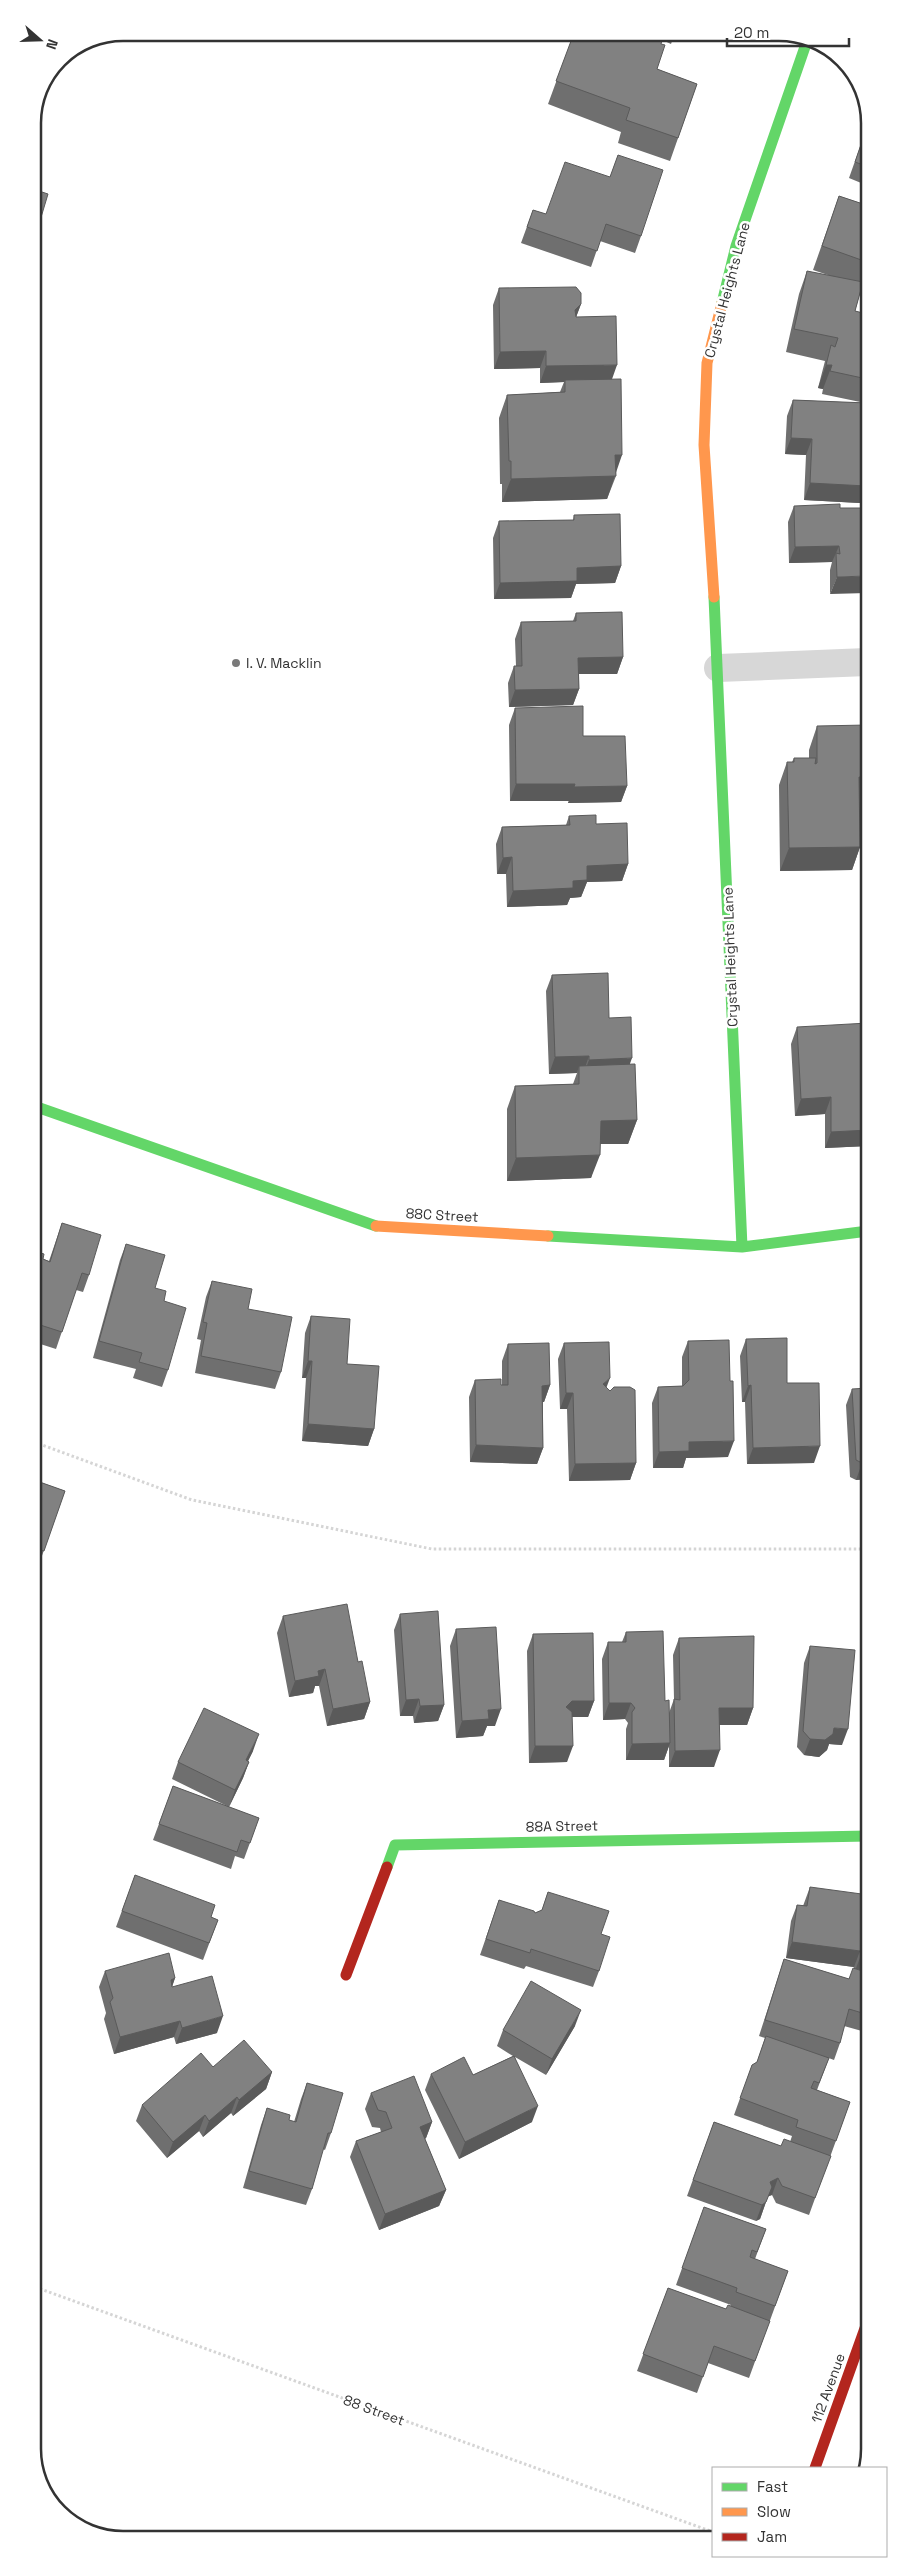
<svg xmlns="http://www.w3.org/2000/svg" width="902" height="2572" viewBox="0 0 902 2572" font-family="'Space Grotesk',sans-serif">
<style>
.lines{fill:none;stroke-linecap:round;stroke-linejoin:round}
.path{stroke:#d5d5d5;stroke-width:3;stroke-dasharray:2.5 2.5;stroke-linecap:butt}
.street{stroke:#d7d7d7;stroke-width:28}
.fast{stroke:#63d668;stroke-width:11}
.slow{stroke:#ff974d;stroke-width:11}
.jam{stroke:#b3261e;stroke-width:11}
.wall{fill:#6f6f6f}
.shaded-wall{fill:#5a5a5a}
.building{fill:#818181;stroke:#5a5a5a}
.poi-dot{fill:#7a7a7a;stroke:#fff;stroke-width:2}
.labels{text-anchor:middle;dominant-baseline:central;stroke-width:5;stroke-linejoin:round;paint-order:stroke}
.street-label{font-size:14px;fill:#333;stroke:#fff}
.poi-label{font-size:14px;fill:#333;stroke:#fff;text-anchor:start}
.rim{fill:none;stroke:#333;stroke-width:2.5}
</style>
<rect width="100%" height="100%" fill="#fff"/>
<g class="lines">
<path class="path" d="M 34,1442 L 192,1500 L 432,1549 L 868,1549
M 35,2287 L 713,2532"/>
<path class="street" d="M 718,668 L 867,662"/>
<path class="fast" d="M 722,303 L 736,246 L 807,41
M 714,597 L 742,1247
M 34,1106 L 376,1226
M 548,1236 L 742,1247 L 868,1231
M 387,1867 L 395,1845 L 869,1836"/>
<path class="slow" d="M 714,597 L 704,445 L 707,363 L 722,303
M 376,1226 L 548,1236"/>
<path class="jam" d="M 346,1975 L 387,1867
M 815,2468 L 869,2317"/>
</g>
<path class="wall" d="M 574,33 L 675,33 L 671,44 L 662,40 L 661,44 L 657,69 L 697,84 L 670,161 L 618,143 L 621,132 L 548,104 Z
M 866,130 L 866,185 L 849,178 Z
M 618,155 L 641,236 L 635,253 L 600,241 L 591,267 L 521,243 L 533,210 L 546,214 L 610,177 Z
M 839,196 L 866,205 L 867,288 L 862,286 L 855,311 L 867,314 L 867,468 L 866,486 L 860,503 L 804,500 L 806,455 L 785,454 L 787,416 L 793,400 L 865,403 L 822,394 L 823,389 L 818,388 L 825,361 L 786,352 L 799,294 L 807,271 L 831,276 L 813,270 Z
M 499,288 L 581,304 L 576,317 L 612,379 L 616,476 L 607,499 L 502,502 L 502,484 L 500,484 L 499,418 L 507,395 L 560,392 L 564,382 L 540,383 L 540,368 L 494,369 L 493,305 Z
M 794,506 L 840,508 L 867,508 L 830,594 L 830,570 L 832,562 L 789,563 L 788,522 Z
M 574,515 L 621,566 L 615,583 L 576,584 L 571,598 L 494,599 L 493,538 L 499,521 L 573,520 Z
M 576,613 L 623,657 L 617,674 L 579,674 L 579,689 L 573,705 L 509,707 L 508,683 L 514,666 L 516,666 L 515,639 L 521,622 L 573,621 Z
M 515,708 L 583,736 L 627,786 L 621,802 L 568,803 L 569,801 L 510,801 L 509,725 Z
M 817,726 L 866,799 L 860,800 L 860,847 L 852,870 L 780,871 L 779,785 L 787,762 L 792,762 L 794,758 L 809,758 L 809,750 Z
M 569,816 L 596,824 L 628,864 L 622,881 L 587,882 L 581,897 L 570,898 L 567,905 L 507,907 L 506,874 L 497,874 L 496,844 L 502,827 L 566,825 Z
M 552,975 L 609,1018 L 630,1065 L 637,1120 L 628,1144 L 600,1144 L 591,1178 L 507,1181 L 507,1109 L 515,1086 L 573,1084 L 577,1073 L 549,1074 L 546,991 Z
M 797,1027 L 868,1146 L 825,1148 L 825,1114 L 795,1116 L 791,1044 Z
M 62,1223 L 89,1275 L 83,1292 L 76,1290 L 56,1349 L 34,1342 L 34,1251 L 43,1259 L 49,1261 Z
M 126,1244 L 164,1301 L 168,1370 L 162,1387 L 133,1378 L 136,1369 L 93,1358 L 120,1260 Z
M 212,1281 L 281,1372 L 275,1389 L 195,1373 L 201,1340 L 197,1339 L 206,1297 Z
M 311,1316 L 374,1429 L 368,1446 L 302,1441 L 306,1378 L 302,1378 L 305,1333 Z
M 746,1339 L 787,1383 L 814,1463 L 747,1464 L 745,1402 L 742,1402 L 740,1356 Z
M 688,1341 L 728,1457 L 686,1458 L 683,1468 L 653,1468 L 652,1403 L 658,1387 L 682,1386 L 682,1357 Z
M 564,1343 L 606,1387 L 636,1463 L 630,1480 L 569,1481 L 567,1409 L 560,1409 L 558,1359 Z
M 508,1344 L 550,1385 L 544,1402 L 543,1402 L 543,1448 L 537,1464 L 470,1462 L 469,1397 L 475,1380 L 502,1385 L 502,1361 Z
M 852,1389 L 868,1479 L 856,1480 L 850,1477 L 846,1405 Z
M 34,1480 L 65,1491 L 38,1567 L 35,1566 Z
M 400,1614 L 444,1705 L 438,1721 L 414,1723 L 413,1716 L 400,1716 L 394,1630 Z
M 283,1616 L 358,1662 L 370,1702 L 364,1719 L 327,1726 L 319,1686 L 315,1686 L 313,1693 L 289,1697 L 277,1633 Z
M 456,1629 L 495,1726 L 487,1726 L 483,1736 L 456,1738 L 450,1646 Z
M 626,1632 L 665,1701 L 669,1713 L 674,1699 L 673,1655 L 679,1638 L 753,1708 L 747,1725 L 719,1725 L 714,1767 L 669,1767 L 669,1746 L 664,1760 L 626,1760 L 626,1729 L 628,1723 L 625,1719 L 603,1720 L 602,1659 L 608,1642 L 622,1642 Z
M 533,1634 L 594,1701 L 588,1717 L 572,1717 L 567,1762 L 529,1763 L 527,1651 Z
M 810,1646 L 842,1745 L 829,1744 L 827,1750 L 819,1757 L 804,1755 L 797,1747 L 804,1663 Z
M 253,1751 L 248,1761 L 249,1762 L 243,1778 L 229,1807 L 172,1779 L 178,1762 Z
M 173,1786 L 259,1818 L 244,1859 L 235,1856 L 231,1869 L 153,1840 Z
M 135,1875 L 211,1917 L 218,1920 L 203,1960 L 116,1927 Z
M 810,1887 L 866,1917 L 866,1973 L 869,1973 L 869,2033 L 844,2026 L 840,2043 L 834,2060 L 826,2057 L 829,2058 L 817,2090 L 850,2102 L 809,2215 L 776,2203 L 772,2195 L 768,2196 L 760,2219 L 756,2221 L 687,2196 L 714,2122 L 781,2146 L 790,2142 L 792,2136 L 734,2115 L 752,2065 L 757,2062 L 765,2038 L 759,2036 L 784,1959 L 849,1979 L 854,1969 L 854,1967 L 786,1958 L 791,1921 L 797,1905 L 803,1906 Z
M 548,1892 L 601,1934 L 599,1971 L 593,1987 L 526,1966 L 524,1969 L 480,1955 L 499,1900 L 535,1913 L 542,1910 Z
M 105,1971 L 175,1978 L 172,1987 L 217,2033 L 176,2044 L 174,2037 L 114,2054 L 104,2019 L 106,2013 L 99,1987 Z
M 575,2026 L 546,2075 L 515,2057 L 532,2122 L 459,2159 L 425,2090 L 431,2074 L 473,2075 L 513,2056 L 497,2046 L 503,2030 Z
M 213,2067 L 272,2072 L 266,2089 L 233,2116 L 231,2113 L 203,2137 L 199,2131 L 167,2158 L 136,2121 L 142,2105 Z
M 307,2083 L 331,2133 L 325,2150 L 323,2149 L 312,2189 L 306,2205 L 243,2188 L 261,2125 L 267,2108 L 289,2120 L 294,2122 L 301,2099 Z
M 371,2093 L 432,2122 L 426,2138 L 425,2139 L 446,2190 L 439,2206 L 379,2230 L 350,2157 L 356,2141 L 381,2132 L 380,2128 L 372,2127 L 365,2109 Z
M 704,2207 L 766,2229 L 755,2259 L 788,2271 L 749,2378 L 708,2363 L 697,2393 L 637,2371 L 668,2288 L 726,2309 L 730,2306 L 731,2305 L 676,2285 Z"/>
<path class="shaded-wall" d="M 581,304 L 575,320 L 575,310 Z
M 546,351 L 540,368 L 494,369 L 500,352 Z
M 617,365 L 611,382 L 565,380 L 564,382 L 540,383 L 546,366 Z
M 826,365 L 832,365 L 823,389 L 818,388 Z
M 791,438 L 812,439 L 806,455 L 785,454 Z
M 615,455 L 622,455 L 607,499 L 502,502 L 511,479 Z
M 810,483 L 866,486 L 860,503 L 804,500 Z
M 839,546 L 832,562 L 789,563 L 795,547 Z
M 621,566 L 615,583 L 576,584 L 571,598 L 494,599 L 500,583 L 577,568 Z
M 867,576 L 867,593 L 830,594 L 837,577 Z
M 623,657 L 617,674 L 572,674 L 578,658 Z
M 579,689 L 573,705 L 509,707 L 515,690 Z
M 859,777 L 867,777 L 867,796 L 866,799 L 851,800 Z
M 516,784 L 575,784 L 569,801 L 510,801 Z
M 627,786 L 621,802 L 568,803 L 574,787 Z
M 860,847 L 852,870 L 780,871 L 789,848 Z
M 512,857 L 506,874 L 497,874 L 503,858 Z
M 628,864 L 622,881 L 587,882 L 581,897 L 570,898 L 567,905 L 507,907 L 513,891 L 587,866 Z
M 589,1056 L 583,1073 L 579,1066 L 577,1073 L 549,1074 L 555,1057 Z
M 632,1058 L 626,1075 L 583,1076 L 589,1060 Z
M 831,1097 L 825,1114 L 795,1116 L 801,1099 Z
M 637,1120 L 628,1144 L 592,1144 L 601,1121 Z
M 868,1130 L 868,1146 L 825,1148 L 831,1132 Z
M 600,1155 L 591,1178 L 507,1181 L 516,1158 Z
M 308,1361 L 312,1361 L 306,1378 L 302,1378 Z
M 610,1378 L 604,1394 L 603,1384 Z
M 550,1385 L 544,1402 L 536,1402 L 542,1386 Z
M 751,1385 L 745,1402 L 742,1402 L 748,1386 Z
M 566,1393 L 573,1393 L 567,1409 L 560,1409 Z
M 308,1424 L 374,1429 L 368,1446 L 302,1441 Z
M 734,1441 L 728,1457 L 686,1458 L 683,1468 L 653,1468 L 659,1452 L 689,1442 Z
M 476,1445 L 543,1448 L 537,1464 L 470,1462 Z
M 820,1446 L 814,1463 L 747,1464 L 753,1448 Z
M 636,1463 L 630,1480 L 569,1481 L 575,1464 Z
M 862,1463 L 868,1463 L 868,1479 L 856,1480 Z
M 325,1669 L 319,1686 L 315,1686 L 313,1693 L 289,1697 L 295,1681 L 318,1671 Z
M 419,1699 L 413,1716 L 400,1716 L 406,1700 Z
M 572,1701 L 594,1701 L 588,1717 L 566,1717 L 566,1707 Z
M 370,1702 L 364,1719 L 327,1726 L 333,1709 Z
M 609,1703 L 631,1703 L 625,1719 L 603,1720 Z
M 444,1705 L 438,1721 L 414,1723 L 420,1706 Z
M 719,1708 L 753,1708 L 747,1725 L 713,1725 Z
M 501,1709 L 495,1726 L 487,1726 L 483,1736 L 456,1738 L 462,1721 L 488,1710 Z
M 834,1728 L 848,1729 L 842,1745 L 829,1744 L 827,1750 L 819,1757 L 804,1755 L 810,1739 Z
M 259,1734 L 253,1751 L 240,1777 L 246,1760 Z
M 670,1743 L 664,1760 L 626,1760 L 632,1744 Z
M 535,1746 L 573,1746 L 567,1762 L 529,1763 Z
M 720,1750 L 714,1767 L 669,1767 L 675,1751 Z
M 249,1762 L 243,1778 L 229,1807 L 235,1790 Z
M 792,1942 L 860,1951 L 854,1967 L 786,1958 Z
M 861,1955 L 869,1956 L 869,1973 L 855,1971 Z
M 175,1978 L 169,1995 L 171,1980 Z
M 581,2010 L 575,2026 L 546,2075 L 552,2059 Z
M 223,2016 L 217,2033 L 176,2044 L 182,2028 Z
M 180,2021 L 174,2037 L 114,2054 L 120,2037 Z
M 272,2072 L 266,2089 L 233,2116 L 239,2100 Z
M 237,2097 L 231,2113 L 203,2137 L 209,2121 Z
M 538,2106 L 532,2122 L 459,2159 L 465,2142 Z
M 205,2115 L 199,2131 L 167,2158 L 173,2142 Z
M 432,2122 L 426,2138 L 414,2143 L 420,2127 Z
M 778,2178 L 772,2195 L 764,2198 L 770,2182 Z
M 446,2190 L 439,2206 L 379,2230 L 385,2214 Z
M 766,2202 L 760,2219 L 756,2221 L 762,2205 Z"/>
<path class="building" d="M 574,33 L 654,33 L 663,36 L 661,44 L 665,45 L 657,69 L 697,84 L 678,138 L 626,120 L 630,108 L 556,81 Z
M 866,130 L 866,166 L 855,162 Z
M 618,155 L 663,170 L 641,236 L 606,224 L 597,251 L 527,227 L 533,210 L 546,214 L 565,162 L 610,177 Z
M 33,189 L 48,194 L 33,244 Z
M 839,196 L 866,205 L 867,262 L 822,246 Z
M 807,271 L 863,282 L 855,311 L 867,314 L 867,379 L 830,371 L 832,365 L 826,365 L 831,345 L 835,347 L 838,338 L 794,329 Z
M 576,287 L 581,293 L 581,304 L 575,310 L 576,317 L 616,316 L 617,365 L 546,366 L 546,351 L 500,352 L 499,288 Z
M 621,379 L 622,455 L 615,455 L 616,476 L 511,479 L 511,461 L 509,461 L 507,395 L 565,392 L 565,380 Z
M 793,400 L 867,403 L 867,468 L 866,486 L 810,483 L 812,439 L 791,438 Z
M 840,504 L 840,508 L 867,508 L 867,576 L 837,577 L 836,553 L 840,554 L 839,546 L 795,547 L 794,506 Z
M 620,514 L 621,566 L 577,568 L 577,581 L 500,583 L 499,521 L 574,520 L 574,515 Z
M 622,612 L 623,657 L 578,658 L 579,689 L 515,690 L 514,666 L 522,666 L 521,622 L 576,621 L 576,613 Z
M 583,706 L 583,736 L 625,736 L 627,786 L 574,787 L 575,784 L 516,784 L 515,708 Z
M 867,725 L 867,777 L 859,777 L 860,847 L 789,848 L 787,762 L 794,762 L 794,758 L 816,758 L 815,764 L 817,763 L 817,726 Z
M 596,815 L 596,824 L 627,823 L 628,864 L 587,866 L 587,880 L 573,881 L 573,888 L 513,891 L 512,857 L 503,858 L 502,827 L 570,825 L 569,816 Z
M 608,973 L 609,1018 L 631,1017 L 632,1058 L 589,1060 L 589,1056 L 555,1057 L 552,975 Z
M 868,1023 L 868,1130 L 831,1132 L 831,1097 L 801,1099 L 797,1027 Z
M 635,1064 L 637,1120 L 601,1121 L 600,1155 L 516,1158 L 515,1086 L 579,1084 L 579,1066 Z
M 62,1223 L 101,1235 L 89,1275 L 82,1273 L 62,1332 L 34,1323 L 34,1251 L 44,1254 L 43,1259 L 50,1262 Z
M 126,1244 L 165,1255 L 155,1288 L 166,1291 L 164,1301 L 186,1308 L 168,1370 L 139,1362 L 142,1353 L 99,1341 Z
M 212,1281 L 252,1289 L 248,1309 L 292,1317 L 281,1372 L 201,1356 L 207,1323 L 203,1322 Z
M 311,1316 L 350,1319 L 347,1364 L 379,1366 L 374,1429 L 308,1424 L 312,1361 L 308,1361 Z
M 787,1338 L 787,1383 L 819,1383 L 820,1446 L 753,1448 L 751,1385 L 748,1386 L 746,1339 Z
M 729,1340 L 730,1381 L 733,1381 L 734,1441 L 689,1442 L 689,1451 L 659,1452 L 658,1387 L 683,1386 L 689,1380 L 688,1341 Z
M 609,1342 L 610,1378 L 603,1384 L 610,1391 L 614,1387 L 630,1387 L 635,1390 L 636,1463 L 575,1464 L 573,1393 L 566,1393 L 564,1343 Z
M 549,1343 L 550,1385 L 542,1386 L 543,1448 L 476,1445 L 475,1380 L 501,1379 L 501,1385 L 508,1385 L 508,1344 Z
M 868,1388 L 868,1463 L 862,1463 L 856,1460 L 852,1389 Z
M 34,1480 L 65,1491 L 44,1551 L 34,1548 Z
M 347,1604 L 358,1662 L 362,1661 L 370,1702 L 333,1709 L 325,1669 L 318,1671 L 319,1676 L 295,1681 L 283,1616 Z
M 438,1611 L 444,1705 L 420,1706 L 419,1699 L 406,1700 L 400,1614 Z
M 496,1627 L 501,1709 L 488,1710 L 489,1719 L 462,1721 L 456,1629 Z
M 663,1631 L 665,1701 L 669,1700 L 670,1743 L 632,1744 L 632,1712 L 635,1708 L 631,1703 L 609,1703 L 608,1642 L 626,1642 L 626,1632 Z
M 593,1633 L 594,1701 L 572,1701 L 566,1707 L 572,1712 L 573,1746 L 535,1746 L 533,1634 Z
M 754,1636 L 753,1708 L 719,1708 L 720,1750 L 675,1751 L 674,1699 L 680,1700 L 679,1638 Z
M 810,1646 L 855,1650 L 848,1729 L 834,1728 L 833,1734 L 825,1740 L 810,1739 L 803,1731 Z
M 204,1708 L 259,1734 L 246,1760 L 249,1762 L 235,1790 L 178,1762 Z
M 173,1786 L 259,1818 L 250,1843 L 241,1840 L 237,1852 L 159,1824 Z
M 135,1875 L 215,1905 L 211,1917 L 218,1920 L 209,1943 L 122,1911 Z
M 810,1887 L 869,1895 L 869,1901 L 866,1917 L 869,1920 L 869,1956 L 861,1955 L 860,1951 L 792,1942 L 797,1905 L 807,1906 Z
M 548,1892 L 609,1911 L 601,1934 L 610,1937 L 599,1971 L 531,1949 L 530,1953 L 486,1939 L 499,1900 L 534,1911 L 535,1913 L 542,1910 Z
M 169,1953 L 175,1978 L 171,1980 L 172,1987 L 212,1976 L 223,2016 L 182,2028 L 180,2021 L 120,2037 L 110,2002 L 113,1998 L 105,1971 Z
M 784,1959 L 849,1979 L 853,1968 L 869,1973 L 869,2015 L 849,2009 L 840,2043 L 765,2020 Z
M 531,1981 L 581,2010 L 552,2059 L 503,2030 Z
M 766,2036 L 829,2058 L 819,2083 L 814,2081 L 811,2088 L 850,2102 L 836,2141 L 796,2127 L 798,2120 L 740,2098 L 752,2065 L 757,2062 Z
M 244,2040 L 272,2072 L 239,2100 L 237,2097 L 209,2121 L 205,2115 L 173,2142 L 142,2105 L 201,2053 L 213,2067 Z
M 514,2056 L 538,2106 L 465,2142 L 431,2074 L 464,2057 L 473,2075 Z
M 414,2076 L 432,2122 L 420,2127 L 446,2190 L 385,2214 L 356,2141 L 392,2128 L 386,2112 L 378,2110 L 371,2093 Z
M 307,2083 L 343,2093 L 331,2133 L 328,2133 L 312,2189 L 249,2171 L 267,2108 L 290,2115 L 289,2120 L 296,2122 Z
M 714,2122 L 781,2146 L 784,2139 L 831,2156 L 815,2198 L 782,2186 L 778,2178 L 770,2182 L 772,2187 L 766,2202 L 762,2205 L 693,2180 Z
M 704,2207 L 766,2229 L 757,2252 L 752,2250 L 750,2257 L 788,2271 L 775,2306 L 736,2292 L 737,2288 L 682,2268 Z
M 668,2288 L 726,2309 L 728,2305 L 770,2321 L 755,2361 L 714,2346 L 703,2377 L 643,2354 Z"/>
<circle class="poi-dot" cx="236" cy="663" r="5"/>
<g class="labels">
<g class="street-label">
<text transform="translate(727 290) rotate(-75)">Crystal Heights Lane</text>
<text transform="translate(730 957) rotate(-92)">Crystal Heights Lane</text>
<text transform="translate(442 1215) rotate(3)">88C Street</text>
<text transform="translate(562 1826) rotate(-1)">88A Street</text>
<text transform="translate(828 2388) rotate(-70)">112 Avenue</text>
<text transform="translate(374 2410) rotate(20)">88 Street</text>
</g>
<g class="poi-label">
<text x="246" y="663">I. V. Macklin</text>
</g>
</g>
<path d="M0 0H902V2572H0ZM123 41H779A82 82 0 0 1 861 123V2449A82 82 0 0 1 779 2531H123A82 82 0 0 1 41 2449V123A82 82 0 0 1 123 41Z" fill="#fff" fill-rule="evenodd"/>
<path class="rim" d="M123 41H779A82 82 0 0 1 861 123V2449A82 82 0 0 1 779 2531H123A82 82 0 0 1 41 2449V123A82 82 0 0 1 123 41Z"/>
<rect x="712" y="2467" width="175" height="90" fill="#ffffff" stroke="#adadad"/>
<rect x="722" y="2483" width="25" height="8" fill="#63d668" stroke="#adadad"/>
<text x="757" y="2492" font-size="15" fill="#333333">Fast</text>
<rect x="722" y="2508" width="25" height="8" fill="#ff974d" stroke="#adadad"/>
<text x="757" y="2517" font-size="15" fill="#333333">Slow</text>
<rect x="722" y="2533" width="25" height="8" fill="#b3261e" stroke="#adadad"/>
<text x="757" y="2542" font-size="15" fill="#333333">Jam</text>
<g transform="translate(40 40) rotate(110)" stroke="#ffffff" stroke-width="4" paint-order="stroke">
<path d="M0-4L9 19L0 12L-9 19Z" fill="#333333"/>
<text y="-8" font-size="14" font-weight="bold" text-anchor="middle" fill="#333333">N</text>
</g>
<path d="M727 38v8h122v-8" fill="none" stroke="#333333" stroke-width="2.5"/>
<text x="734" y="38" font-size="15" fill="#333333" stroke="#ffffff" stroke-width="4" paint-order="stroke">20 m</text>
</svg>
